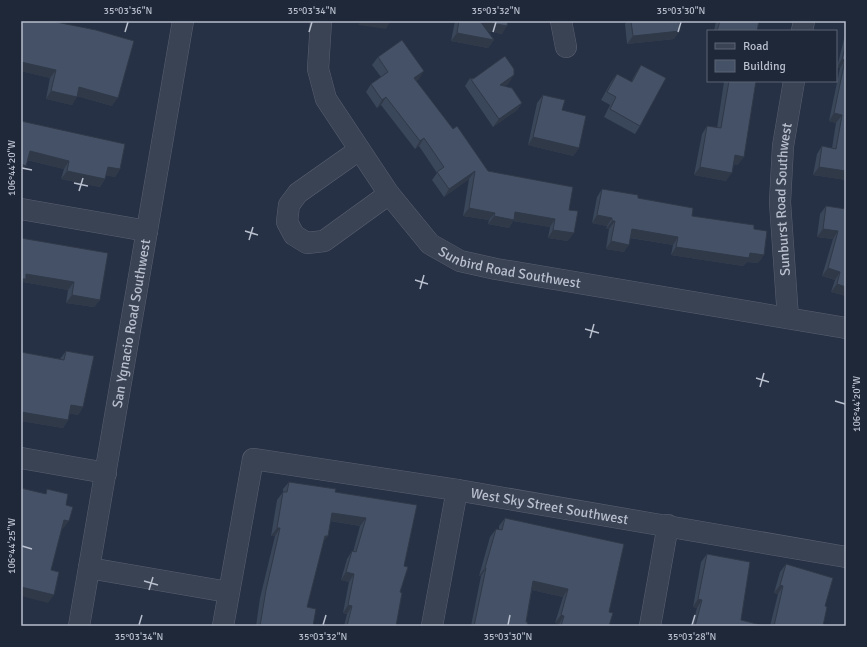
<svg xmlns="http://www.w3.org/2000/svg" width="867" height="647" viewBox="0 0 867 647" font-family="Signika,sans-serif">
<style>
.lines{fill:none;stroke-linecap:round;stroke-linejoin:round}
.minor-casing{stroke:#596171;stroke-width:22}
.minor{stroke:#3a4354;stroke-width:21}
.wall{fill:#3a4659}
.shaded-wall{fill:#303948}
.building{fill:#445167;stroke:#303948}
.ticks{fill:none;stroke:#b8bfcd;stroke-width:1.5}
.labels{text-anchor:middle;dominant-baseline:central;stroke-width:4;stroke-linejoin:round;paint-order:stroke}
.street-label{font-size:14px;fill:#b8bfcd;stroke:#1f2839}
.neatline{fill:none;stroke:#b8bfcd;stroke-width:1.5}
.ticks-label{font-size:10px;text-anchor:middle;fill:#b8bfcd}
</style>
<rect width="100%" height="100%" fill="#263145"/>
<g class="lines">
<defs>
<g id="minor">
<path id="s1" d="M 321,21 L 318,69 L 326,99 L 389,194 L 430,244 L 460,261 L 496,269 L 846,328"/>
<path d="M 561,21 L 566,47"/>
<path d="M 802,31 L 804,21"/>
<path d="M 359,150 L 298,193 L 289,205 L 287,222 L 294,235 L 307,243 L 324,241 L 389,194"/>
<path d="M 21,209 L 147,231"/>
<path id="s2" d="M 788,318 L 780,202 L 783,146 L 794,81"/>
<path d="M 21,458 L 106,473"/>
<path d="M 89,568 L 228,592"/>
<path id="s3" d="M 79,626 L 183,21"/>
<path id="s4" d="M 223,626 L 253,459 L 457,490 L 846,557"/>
<path d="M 432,626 L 457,490"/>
<path d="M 650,626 L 668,525"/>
</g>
</defs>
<use href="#minor" class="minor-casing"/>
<use href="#minor" class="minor"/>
</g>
<path class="wall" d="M 21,21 L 51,21 L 112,106 L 77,96 L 72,105 L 46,99 L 50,78 L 21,71 Z
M 455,21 L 508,21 L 502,34 L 488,31 L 494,40 L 488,48 L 451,41 Z
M 627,21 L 679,21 L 674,39 L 627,44 L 625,24 Z
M 716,21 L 759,21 L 757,31 L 714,31 Z
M 846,31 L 846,180 L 813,175 L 817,154 L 822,146 L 832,148 L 836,123 L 829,121 L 840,68 L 837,67 Z
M 378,57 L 419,79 L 416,81 L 453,129 L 488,171 L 569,210 L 568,241 L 548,238 L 550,227 L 513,221 L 509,228 L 488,224 L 489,220 L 463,216 L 469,179 L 444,197 L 432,180 L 437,173 L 419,146 L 415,149 L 381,105 L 377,108 L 366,92 L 371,84 L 381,77 L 372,65 Z
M 641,65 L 640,126 L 635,134 L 604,117 L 610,105 L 601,100 L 611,82 L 617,74 L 631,82 L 636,73 Z
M 470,78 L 509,83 L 505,86 L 522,103 L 517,110 L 493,127 L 465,86 Z
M 725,81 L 756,81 L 738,165 L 733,164 L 726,181 L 694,175 L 702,134 L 707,126 L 717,128 L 724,82 Z
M 543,95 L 579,148 L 573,156 L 528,145 L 537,103 Z
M 21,121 L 120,169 L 115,177 L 106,175 L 105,179 L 100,187 L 61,179 L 64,169 L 27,160 L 26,166 L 21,173 Z
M 602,189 L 638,198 L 692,216 L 754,229 L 764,255 L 758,263 L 747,262 L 743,266 L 671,255 L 673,245 L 630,238 L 624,252 L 606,249 L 609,229 L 606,229 L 607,226 L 592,223 L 597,197 Z
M 826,206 L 846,209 L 846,296 L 831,292 L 835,280 L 822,276 L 833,239 L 817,237 L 820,214 Z
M 21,238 L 100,300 L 94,307 L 66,303 L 68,290 L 23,282 Z
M 66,351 L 83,407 L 78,415 L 69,413 L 68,420 L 63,428 L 21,421 L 21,352 L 60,359 Z
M 289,482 L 335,492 L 417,505 L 404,566 L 396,626 L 344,626 L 347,614 L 343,613 L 349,582 L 341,580 L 347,559 L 352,551 L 353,552 L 360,526 L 330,521 L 323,543 L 307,607 L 313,626 L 256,626 L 260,598 L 275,536 L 271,536 L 277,500 L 283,492 L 283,489 Z
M 505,518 L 609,612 L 609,626 L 558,626 L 559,624 L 555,623 L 563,597 L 532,590 L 526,622 L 527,626 L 471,626 L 481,576 L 479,576 L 490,537 L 496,529 L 499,529 L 499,526 Z
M 707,554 L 741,620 L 765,626 L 692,626 L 697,608 L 693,607 L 701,562 Z
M 786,564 L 825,606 L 823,626 L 770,626 L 778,594 L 774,593 L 780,572 Z"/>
<path class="shaded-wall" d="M 361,21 L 391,21 L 386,29 L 358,25 Z
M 480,21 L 507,26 L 502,34 L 475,29 Z
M 680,31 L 674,39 L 627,44 L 633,36 Z
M 457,33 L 494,40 L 488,48 L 451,41 Z
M 842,59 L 845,60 L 840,68 L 837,67 Z
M 21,62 L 56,70 L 50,78 L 21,71 Z
M 424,71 L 419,79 L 408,86 L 414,78 Z
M 514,75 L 509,83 L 495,93 L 500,85 Z
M 79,87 L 118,98 L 112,106 L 74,95 Z
M 51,91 L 77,97 L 72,105 L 46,99 Z
M 386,97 L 381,105 L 377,108 L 382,100 Z
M 522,103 L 517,110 L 493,127 L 499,119 Z
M 834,113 L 842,115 L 836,123 L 829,121 Z
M 533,137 L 579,148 L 573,156 L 528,145 Z
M 424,138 L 419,146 L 415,149 L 420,141 Z
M 30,151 L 69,161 L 64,169 L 24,159 Z
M 735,155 L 744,157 L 738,165 L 729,163 Z
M 21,164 L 26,166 L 21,173 Z
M 108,167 L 120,169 L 115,177 L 102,175 Z
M 700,167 L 732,173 L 726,181 L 694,175 Z
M 819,167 L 846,171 L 846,180 L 813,175 Z
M 67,171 L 105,179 L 100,187 L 61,179 Z
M 475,171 L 469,179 L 444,197 L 449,189 Z
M 469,208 L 495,213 L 489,220 L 463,216 Z
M 515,212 L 555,219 L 550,227 L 513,221 L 509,228 L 488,224 L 494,216 Z
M 597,215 L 612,218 L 607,226 L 592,223 Z
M 612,221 L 615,221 L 609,229 L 606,229 Z
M 632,229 L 678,237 L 673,245 L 626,237 Z
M 823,229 L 838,231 L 833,239 L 817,237 Z
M 553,230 L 574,233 L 568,241 L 548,238 Z
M 611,241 L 629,245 L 624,252 L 606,249 Z
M 676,247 L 750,253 L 764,255 L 758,263 L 747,262 L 743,266 L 671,255 Z
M 828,268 L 840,272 L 835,280 L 822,276 Z
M 26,274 L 74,282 L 68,290 L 23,282 L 21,286 L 21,279 Z
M 837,284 L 846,287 L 846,296 L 831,292 Z
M 72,295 L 100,300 L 94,307 L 66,303 Z
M 71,405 L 83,407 L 78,415 L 66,413 Z
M 21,412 L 68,420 L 63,428 L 21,421 Z
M 332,513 L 366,518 L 360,526 L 326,520 Z
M 64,520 L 69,521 L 63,529 L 58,528 Z
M 277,528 L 280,528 L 275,536 L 271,536 Z
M 325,536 L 328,536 L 322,544 Z
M 485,568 L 486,568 L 481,576 L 479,576 Z
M 346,572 L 354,574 L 349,582 L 341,580 Z
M 533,581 L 568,589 L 563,597 L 528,589 Z
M 780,585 L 783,586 L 778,594 L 774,593 Z
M 21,587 L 54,595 L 48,603 L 21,596 Z
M 698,599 L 702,600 L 697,608 L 693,607 Z
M 348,605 L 352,606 L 347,614 L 343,613 Z
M 561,615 L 564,616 L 559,624 L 555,623 Z"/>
<path class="building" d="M 23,21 L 51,21 L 96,30 L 134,41 L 118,98 L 79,87 L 77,97 L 51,91 L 56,70 L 21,62 L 21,28 Z
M 459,21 L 480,21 L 494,40 L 457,33 Z
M 481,21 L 508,21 L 507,26 Z
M 631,21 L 679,21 L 680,31 L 633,36 Z
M 720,21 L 759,21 L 757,31 L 717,31 Z
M 402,40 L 424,71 L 414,78 L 453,129 L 457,126 L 488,171 L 573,187 L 569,210 L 578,211 L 574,233 L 553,230 L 555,219 L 515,212 L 514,220 L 494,216 L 495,213 L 469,208 L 475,171 L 449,189 L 437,172 L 444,167 L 424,138 L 420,141 L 386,97 L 382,100 L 371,84 L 388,72 L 378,57 Z
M 846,45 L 846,171 L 819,167 L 822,146 L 836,149 L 842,115 L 834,113 L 845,60 L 842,59 Z
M 505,56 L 514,69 L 514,75 L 500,85 L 512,88 L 522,103 L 499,119 L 470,78 L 473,79 Z
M 641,65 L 666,78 L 640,126 L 610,109 L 616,97 L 607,92 L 617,74 L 632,82 Z
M 729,81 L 756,81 L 744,157 L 735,155 L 732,173 L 700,167 L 707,126 L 721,128 Z
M 543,95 L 565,100 L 562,110 L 586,116 L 579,148 L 533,137 Z
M 21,121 L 125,144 L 120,169 L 108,167 L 105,179 L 67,171 L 69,161 L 30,151 L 26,166 L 21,164 Z
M 602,189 L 638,195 L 638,198 L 693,208 L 692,216 L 754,225 L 754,229 L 767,231 L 764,255 L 750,253 L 749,258 L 676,247 L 678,237 L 632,229 L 629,245 L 611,241 L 615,221 L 612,221 L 612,218 L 597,215 Z
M 826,206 L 846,209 L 846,287 L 837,284 L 840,272 L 828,268 L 838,231 L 823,229 Z
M 21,238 L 108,253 L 100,300 L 72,295 L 74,282 L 26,274 L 26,279 L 21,279 Z
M 66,351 L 94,356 L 83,407 L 71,405 L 68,420 L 21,412 L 21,352 L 64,360 Z
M 289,482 L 336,489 L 335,492 L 417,505 L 404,566 L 408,567 L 400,592 L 402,593 L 396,626 L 347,626 L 352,606 L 348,605 L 354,574 L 346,572 L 352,551 L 356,552 L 366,518 L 332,513 L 328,536 L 325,536 L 307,607 L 316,609 L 313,626 L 260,626 L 266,590 L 280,528 L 277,528 L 283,492 L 287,492 Z
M 21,488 L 46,494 L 47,489 L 68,494 L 66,505 L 73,507 L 69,521 L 64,520 L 51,570 L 59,572 L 54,595 L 21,587 Z
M 505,518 L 624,544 L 609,612 L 613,613 L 609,626 L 561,626 L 564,616 L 561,615 L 568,589 L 533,581 L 526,622 L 528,622 L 527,626 L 474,626 L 486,568 L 485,568 L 496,529 L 502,530 Z
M 707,554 L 750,562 L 741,620 L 765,626 L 695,626 L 702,600 L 698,599 Z
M 786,564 L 833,578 L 825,606 L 827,607 L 823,626 L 774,626 L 783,586 L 780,585 Z"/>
<path class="ticks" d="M 125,32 L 128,22M 309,32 L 312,22M 493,32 L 496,22M 678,32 L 681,22M 22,168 L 32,170M 74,183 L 88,186M 79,191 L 83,178M 245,231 L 258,235M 249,240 L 253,227M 415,280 L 428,284M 420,289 L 424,275M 585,329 L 599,333M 590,338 L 594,324M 756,378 L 769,382M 760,387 L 764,373M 835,401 L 845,404M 22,546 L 32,549M 144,581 L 158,585M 149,590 L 153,577M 139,625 L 142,615M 323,625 L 326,615M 508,625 L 510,615M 692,625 L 695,615"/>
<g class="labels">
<g class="street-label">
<text stroke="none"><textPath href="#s2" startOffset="119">Sunburst Road Southwest</textPath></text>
<text stroke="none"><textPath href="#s1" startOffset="342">Sunbird Road Southwest</textPath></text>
<text stroke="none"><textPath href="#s3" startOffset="307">San Ygnacio Road Southwest</textPath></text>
<text stroke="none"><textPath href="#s4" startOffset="470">West Sky Street Southwest</textPath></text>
</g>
</g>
<rect width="867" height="647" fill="none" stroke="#1f2839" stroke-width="44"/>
<rect x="707" y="30" width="130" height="52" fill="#1f2839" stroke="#5c6474"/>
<rect x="715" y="43" width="20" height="6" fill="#3a4354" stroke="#5c6474"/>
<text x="743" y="50" font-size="12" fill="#b8bfcd">Road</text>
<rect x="715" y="60" width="20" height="12" fill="#445167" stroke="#5c6474"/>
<text x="743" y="70" font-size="12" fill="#b8bfcd">Building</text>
<rect x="22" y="22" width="823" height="603" class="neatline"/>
<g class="ticks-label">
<text x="128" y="14">35°03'36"N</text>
<text x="312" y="14">35°03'34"N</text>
<text x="496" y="14">35°03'32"N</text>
<text x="681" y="14">35°03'30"N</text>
<text transform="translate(11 168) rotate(-90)" y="4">106°44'20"W</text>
<text transform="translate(856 404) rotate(-90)" y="4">106°44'20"W</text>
<text transform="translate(11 546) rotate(-90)" y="4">106°44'25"W</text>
<text x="139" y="640">35°03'34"N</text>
<text x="323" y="640">35°03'32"N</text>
<text x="508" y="640">35°03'30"N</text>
<text x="692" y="640">35°03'28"N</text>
</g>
</svg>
